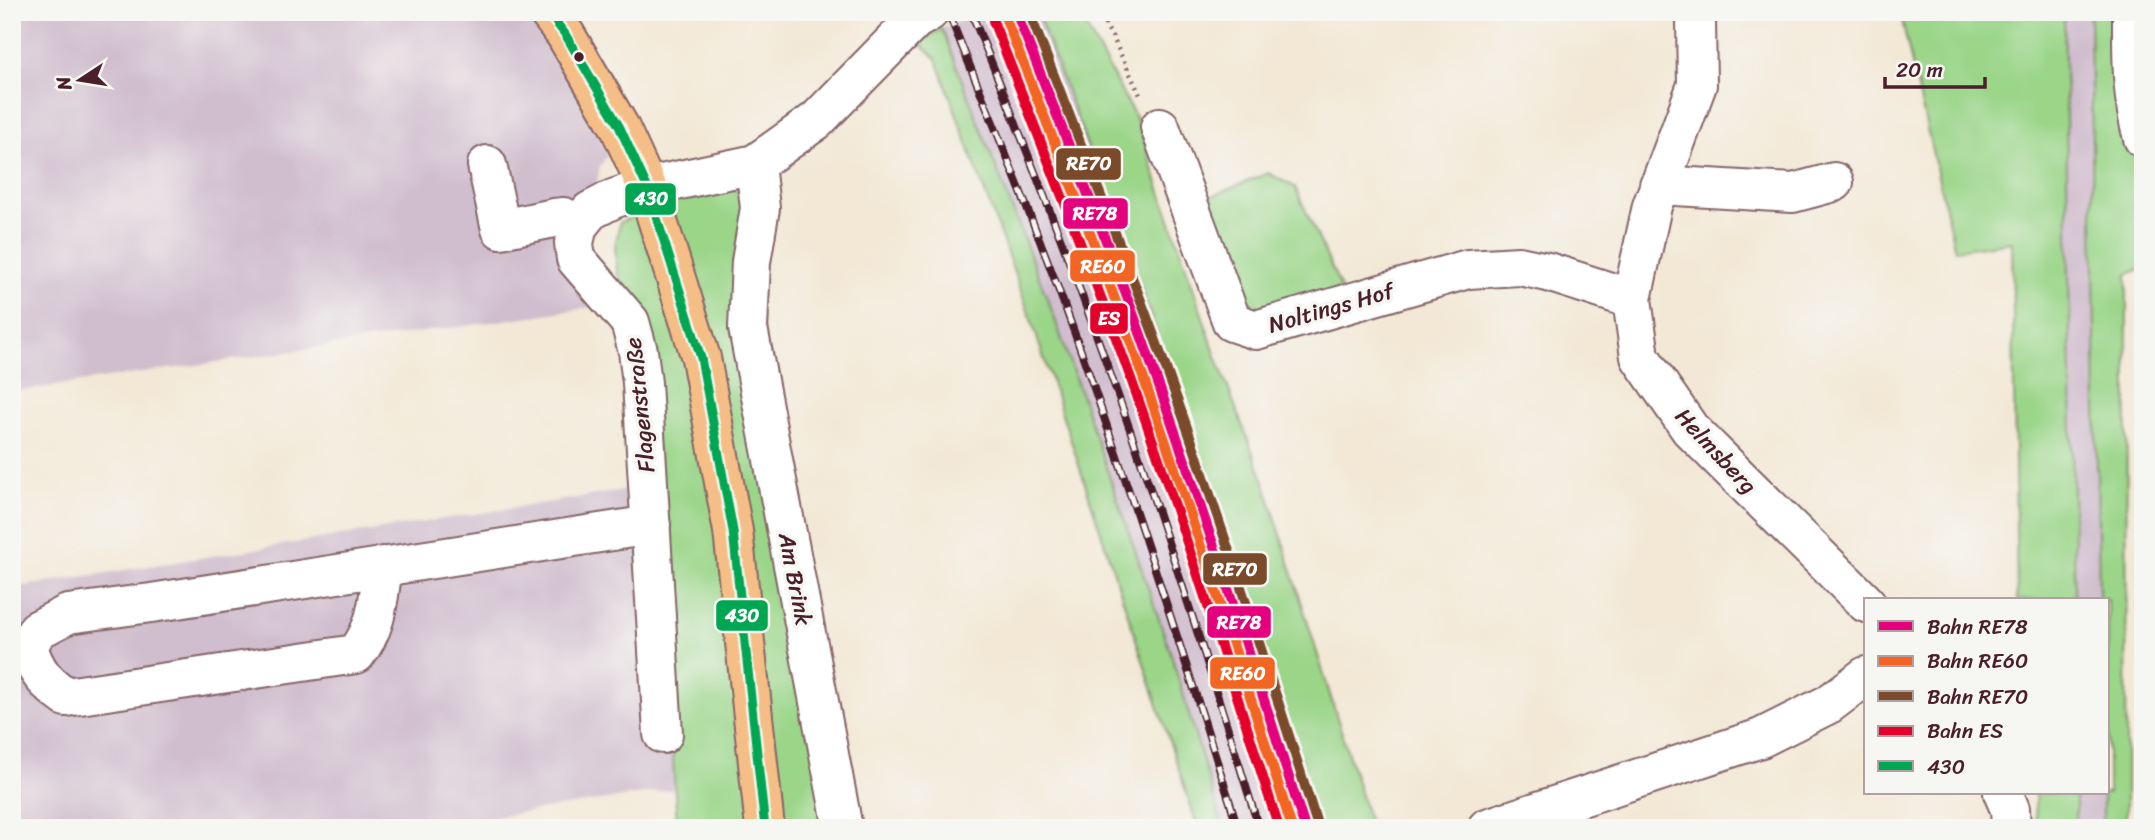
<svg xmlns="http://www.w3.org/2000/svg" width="2155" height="840" viewBox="0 0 2155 840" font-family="Sriracha,sans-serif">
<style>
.industrial{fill:#d0bdcd}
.green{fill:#9ad588;stroke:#727a5a;stroke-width:2}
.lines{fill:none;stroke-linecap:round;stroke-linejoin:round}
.minor-casing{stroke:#856567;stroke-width:42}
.major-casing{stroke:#856567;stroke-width:42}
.path{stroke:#856567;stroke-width:4.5;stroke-dasharray:2 5;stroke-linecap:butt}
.minor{stroke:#fff;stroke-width:38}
.major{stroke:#f6be87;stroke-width:38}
.rail-casing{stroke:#4a1f2b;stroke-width:8}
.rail{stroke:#f6f6f2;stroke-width:5;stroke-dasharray:16;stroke-linecap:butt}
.bus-1-casing{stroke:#f6f6f2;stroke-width:14}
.bus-1{stroke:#00a651;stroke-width:9}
.rail-1-casing{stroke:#f6f6f2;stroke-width:16}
.rail-2-casing{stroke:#f6f6f2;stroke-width:16}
.rail-3-casing{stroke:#f6f6f2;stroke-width:16}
.rail-4-casing{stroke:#f6f6f2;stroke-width:16}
.rail-1{stroke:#e5007d;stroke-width:10}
.rail-2{stroke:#f26522;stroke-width:10}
.rail-3{stroke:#7a4b2a;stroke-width:10}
.rail-4{stroke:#e4002b;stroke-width:10}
.bus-dot{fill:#4a1f2b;stroke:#f6f6f2;stroke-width:2.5}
.labels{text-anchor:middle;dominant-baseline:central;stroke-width:7;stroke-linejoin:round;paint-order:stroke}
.street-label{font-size:23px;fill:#4a1f2b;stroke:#f6f6f2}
.line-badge{stroke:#f6f6f2;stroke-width:2.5}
.badge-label{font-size:19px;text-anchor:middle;font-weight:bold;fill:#fff}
</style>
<rect width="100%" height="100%" fill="#f6f6f2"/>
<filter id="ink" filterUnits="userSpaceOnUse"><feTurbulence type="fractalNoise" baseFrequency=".0143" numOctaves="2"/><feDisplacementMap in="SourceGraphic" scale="14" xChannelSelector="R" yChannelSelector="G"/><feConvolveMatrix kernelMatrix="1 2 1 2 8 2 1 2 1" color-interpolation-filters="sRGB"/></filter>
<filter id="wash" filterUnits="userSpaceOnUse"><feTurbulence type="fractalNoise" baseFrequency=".00686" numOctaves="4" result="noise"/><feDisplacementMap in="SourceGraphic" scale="28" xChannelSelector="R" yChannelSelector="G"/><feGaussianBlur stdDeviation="1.57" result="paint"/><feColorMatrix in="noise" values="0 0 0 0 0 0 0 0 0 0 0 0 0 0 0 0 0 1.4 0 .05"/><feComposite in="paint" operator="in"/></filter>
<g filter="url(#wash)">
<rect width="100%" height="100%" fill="#f3e8d6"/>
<path class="industrial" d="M 12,12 L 533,12 L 620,138 L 600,166 L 596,189 L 574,213 L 601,306 L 12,392 Z
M 978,12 L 1037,12 L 1142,290 L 1258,627 L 1319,828 L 1223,828 L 1170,651 L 1052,311 L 942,29 Z
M 2064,12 L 2090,12 L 2099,600 L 2076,600 Z
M 658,485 L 675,789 L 422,828 L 12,828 L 12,588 Z
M 2076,793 L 2103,793 L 2103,828 L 2076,828 Z"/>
<path class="green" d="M 1037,12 L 1078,12 L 1136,118 L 1216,356 L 1266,487 L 1371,828 L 1319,828 L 1258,627 L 1142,290 Z
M 1900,12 L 2064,12 L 2075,600 L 2017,600 L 2012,242 L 1955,250 Z
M 2090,12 L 2119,12 L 2126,121 L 2143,175 L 2143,268 L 2127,275 L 2126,828 L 2103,828 L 2103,793 L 2108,793 L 2108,600 L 2099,600 Z
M 942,29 L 1052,311 L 1170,651 L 1223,828 L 1198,828 L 1030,316 L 936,58 L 918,42 Z
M 1268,173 L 1295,187 L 1341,288 L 1256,316 L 1236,304 L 1197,202 Z
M 721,184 L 744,194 L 833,828 L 677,828 L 652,382 L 637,315 L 617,272 L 615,247 L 620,222 Z
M 2035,793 L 2076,793 L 2076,828 L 2036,828 Z"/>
</g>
<g filter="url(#ink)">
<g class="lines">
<defs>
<path id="minor" d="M 1694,12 L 1696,20 L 1697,85 L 1652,206 L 1632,299 L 1640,357 L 1690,429 L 1866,603
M 2132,12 C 2132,54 2131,97 2143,138
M 1160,127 L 1232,322 L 1256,330 L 1468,269 L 1519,266 L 1548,272 L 1632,299
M 755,164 L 760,208 L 751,262 L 748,328 L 843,828
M 487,165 L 501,229 L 554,218 L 564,217 L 578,226
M 1659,185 L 1793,193 L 1834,182
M 383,566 C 378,600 378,626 356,654 L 66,697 C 45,682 36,672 28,647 L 37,630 L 68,614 L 151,603 L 651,525
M 663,734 L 642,383 L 638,351 L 630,322 L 576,259 L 574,243 L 578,226 L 590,211 L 613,199 L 647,187 L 755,164 L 817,120 L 915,20 L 929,12
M 2003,793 L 2010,809 L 2011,828
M 1487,828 L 1761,738 L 1829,704 L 1866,676"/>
<path id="major" d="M 548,12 L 565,34 L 619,126 L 647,187 L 701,358 L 733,531 L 765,828"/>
</defs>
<use href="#minor" class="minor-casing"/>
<use href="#major" class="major-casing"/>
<path class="path" d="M 1097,12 L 1112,36 L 1141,97"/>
<use href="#minor" class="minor"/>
<use href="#major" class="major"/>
<defs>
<path id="rail" d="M 948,12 C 996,130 1045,248 1087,368 C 1140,521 1190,674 1238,828
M 971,12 C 1018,127 1063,242 1105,359 C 1161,514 1210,671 1259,828"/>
</defs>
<use href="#rail" class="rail-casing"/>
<use href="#rail" class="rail"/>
<defs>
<path id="bus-1" d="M 548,12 L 565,34 L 619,126 L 647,187 L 701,358 L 733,531 L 765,828"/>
</defs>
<use href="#bus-1" class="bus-1-casing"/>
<use href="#bus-1" class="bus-1"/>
<defs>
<path id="rail-1" d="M 1016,12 C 1063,131 1111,249 1153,369 C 1207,521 1256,674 1305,828"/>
<path id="rail-2" d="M 1005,17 C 1051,135 1100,253 1142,374 C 1195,524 1244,676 1292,828"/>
<path id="rail-3" d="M 1029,12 C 1075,129 1121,245 1164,363 C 1219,515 1268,670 1317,824"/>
<path id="rail-4" d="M 993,21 C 1040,139 1087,257 1130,376 C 1183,525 1231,677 1279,828"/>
</defs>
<use href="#rail-1" class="rail-1-casing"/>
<use href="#rail-2" class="rail-2-casing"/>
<use href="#rail-3" class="rail-3-casing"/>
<use href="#rail-4" class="rail-4-casing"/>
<use href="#rail-1" class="rail-1"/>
<use href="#rail-2" class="rail-2"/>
<use href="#rail-3" class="rail-3"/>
<use href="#rail-4" class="rail-4"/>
</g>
</g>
<circle class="bus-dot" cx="579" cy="57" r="6"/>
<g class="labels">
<g class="street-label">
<text transform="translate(1331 308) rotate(-16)">Noltings Hof</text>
<text transform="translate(640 405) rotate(-96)">Flagenstraße</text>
<text transform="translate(1716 451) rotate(47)">Helmsberg</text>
<text transform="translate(795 579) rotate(79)">Am Brink</text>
</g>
</g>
<g class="line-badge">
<rect x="1055" y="147" width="67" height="34" rx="7" fill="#7a4b2a"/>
<rect x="624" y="182" width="53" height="34" rx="7" fill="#00a651"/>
<rect x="1062" y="197" width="67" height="33" rx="7" fill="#e5007d"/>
<rect x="1069" y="249" width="67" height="34" rx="7" fill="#f26522"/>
<rect x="1089" y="302" width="40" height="33" rx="7" fill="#e4002b"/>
<rect x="1202" y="552" width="66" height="34" rx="7" fill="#7a4b2a"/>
<rect x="715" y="599" width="54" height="33" rx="7" fill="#00a651"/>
<rect x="1206" y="605" width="66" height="34" rx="7" fill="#e5007d"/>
<rect x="1209" y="656" width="67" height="34" rx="7" fill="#f26522"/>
</g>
<g class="badge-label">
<text x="1089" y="170">RE70</text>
<text x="651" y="205">430</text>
<text x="1095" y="220">RE78</text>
<text x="1103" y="273">RE60</text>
<text x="1109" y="325">ES</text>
<text x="1235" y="576">RE70</text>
<text x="742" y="622">430</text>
<text x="1239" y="629">RE78</text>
<text x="1243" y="680">RE60</text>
</g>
<rect width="2155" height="840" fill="none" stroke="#f6f6f2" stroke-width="42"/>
<rect x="1864" y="598" width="245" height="196" fill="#f6f6f2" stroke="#b1a0a2" stroke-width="2"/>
<rect x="1878" y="621" width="35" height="10" fill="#e5007d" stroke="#b1a0a2" stroke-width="2"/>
<text x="1927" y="634" font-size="21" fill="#4a1f2b">Bahn RE78</text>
<rect x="1878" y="656" width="35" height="10" fill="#f26522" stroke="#b1a0a2" stroke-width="2"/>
<text x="1927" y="668" font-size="21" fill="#4a1f2b">Bahn RE60</text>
<rect x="1878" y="691" width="35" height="10" fill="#7a4b2a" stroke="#b1a0a2" stroke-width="2"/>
<text x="1927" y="704" font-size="21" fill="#4a1f2b">Bahn RE70</text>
<rect x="1878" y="726" width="35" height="10" fill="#e4002b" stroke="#b1a0a2" stroke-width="2"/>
<text x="1927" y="738" font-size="21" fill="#4a1f2b">Bahn ES</text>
<rect x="1878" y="761" width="35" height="10" fill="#00a651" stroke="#b1a0a2" stroke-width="2"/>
<text x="1927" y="774" font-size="21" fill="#4a1f2b">430</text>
<g transform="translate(80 80) rotate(258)" stroke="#f6f6f2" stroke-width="5" paint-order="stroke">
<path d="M0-5L12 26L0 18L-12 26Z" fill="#4a1f2b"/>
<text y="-10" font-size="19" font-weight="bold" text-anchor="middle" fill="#4a1f2b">N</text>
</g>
<path d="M1885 77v10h100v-10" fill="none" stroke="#4a1f2b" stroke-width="3.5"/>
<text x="1896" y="77" font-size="21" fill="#4a1f2b" stroke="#f6f6f2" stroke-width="5" paint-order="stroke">20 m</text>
</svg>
